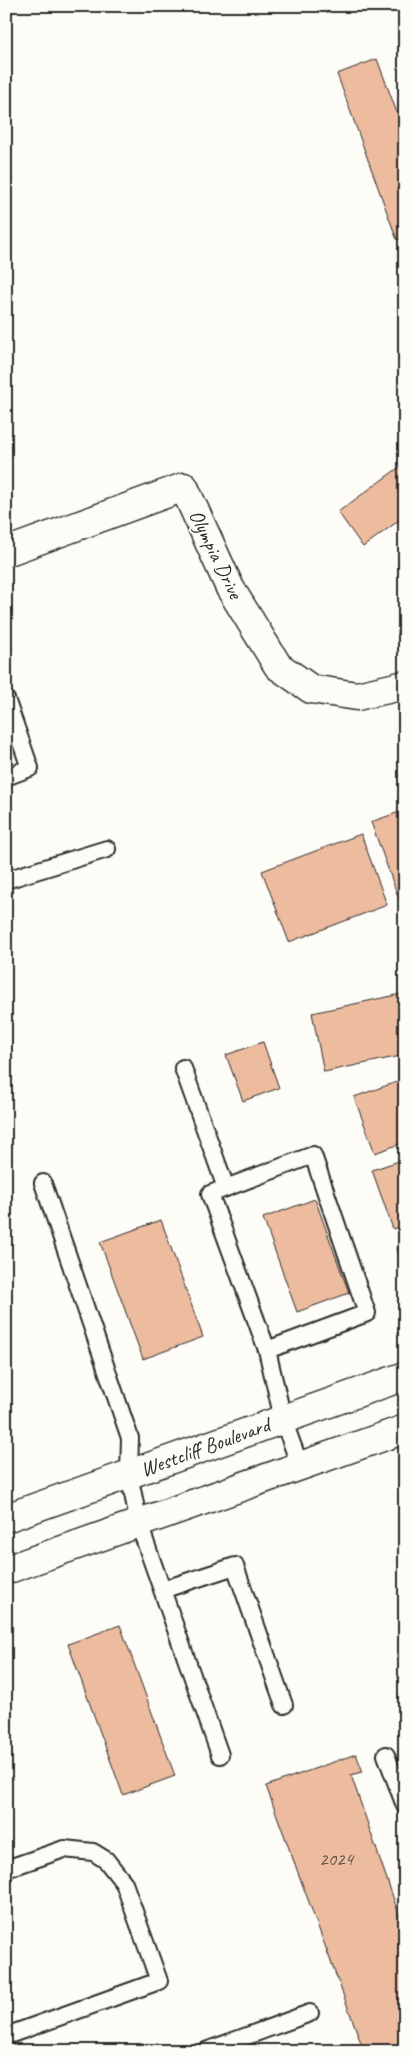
<svg xmlns="http://www.w3.org/2000/svg" width="411" height="2057" viewBox="0 0 411 2057" font-family="Caveat,sans-serif">
<style>
.building{fill:#edbb9e;stroke:#2b2b2b}
.lines{fill:none;stroke-linecap:round;stroke-linejoin:round}
.service-casing{stroke:#2b2b2b;stroke-width:20}
.minor-casing{stroke:#2b2b2b;stroke-width:31}
.service{stroke:#fdfcf7;stroke-width:16}
.minor{stroke:#fdfcf7;stroke-width:28}
.labels{text-anchor:middle;dominant-baseline:central;stroke-width:4;stroke-linejoin:round;paint-order:stroke}
.number-label{font-size:19px;fill:#5c4f48}
.street-label{font-size:21px;fill:#2b2b2b;stroke:#fdfcf7}
</style>
<rect width="100%" height="100%" fill="#fdfcf7"/>
<filter id="ink" filterUnits="userSpaceOnUse"><feTurbulence type="fractalNoise" baseFrequency=".02" numOctaves="2"/><feDisplacementMap in="SourceGraphic" scale="10" xChannelSelector="R" yChannelSelector="G"/><feConvolveMatrix kernelMatrix="1 2 1 2 8 2 1 2 1" color-interpolation-filters="sRGB"/></filter>
<g filter="url(#ink)">
<path class="building" d="M 377,59 L 405,134 L 405,237 L 397,240 L 337,74 Z
M 405,463 L 405,516 L 363,547 L 338,512 Z
M 405,810 L 405,897 L 399,899 L 371,822 Z
M 361,834 L 387,905 L 289,942 L 262,871 Z
M 401,994 L 405,1010 L 405,1055 L 324,1072 L 312,1013 Z
M 263,1042 L 279,1088 L 243,1101 L 226,1055 Z
M 405,1079 L 405,1142 L 375,1153 L 354,1097 Z
M 405,1159 L 405,1225 L 393,1229 L 372,1170 Z
M 315,1199 L 349,1293 L 297,1312 L 263,1218 Z
M 161,1220 L 203,1337 L 143,1359 L 100,1242 Z
M 405,1244 L 405,1270 L 396,1247 Z
M 120,1625 L 175,1776 L 123,1795 L 68,1644 Z
M 356,1754 L 363,1772 L 351,1775 L 405,1932 L 405,2051 L 364,2051 L 266,1786 Z"/>
<g class="lines">
<defs>
<path id="service" d="M 6,699 L 30,768 L 6,777
M 6,880 L 107,849
M 183,1068 L 226,1188
M 43,1183 L 130,1438 L 129,1474 L 139,1524 L 220,1755
M 267,1350 L 367,1313 L 313,1155 L 210,1194 L 267,1350 L 283,1419 L 300,1466
M 162,1590 L 235,1566 L 284,1705
M 386,1755 L 405,1806
M 6,1869 L 64,1849 L 93,1852 L 106,1860 L 124,1883 L 159,1981 L 6,2036
M 206,2051 L 310,2013"/>
<path id="minor" d="M 6,552 L 184,487 L 230,588 L 278,666 L 311,689 L 357,696 L 405,685
M 6,1518 L 405,1376
M 6,1570 L 405,1429"/>
</defs>
<use href="#service" class="service-casing"/>
<use href="#minor" class="minor-casing"/>
<use href="#service" class="service"/>
<use href="#minor" class="minor"/>
</g>
</g>
<g class="labels">
<g class="number-label">
<text x="336" y="1859">2024</text>
</g>
<g class="street-label">
<text transform="translate(216 554) rotate(64)">Olympia Drive</text>
<text transform="translate(205 1447) rotate(-20)">Westcliff Boulevard</text>
</g>
</g>
<rect width="411" height="2057" fill="none" stroke="#fdfcf7" stroke-width="25"/>
<rect x="12" y="12" width="386" height="2032" fill="none" stroke="#2b2b2b" stroke-width="2" filter="url(#ink)"/>
</svg>
